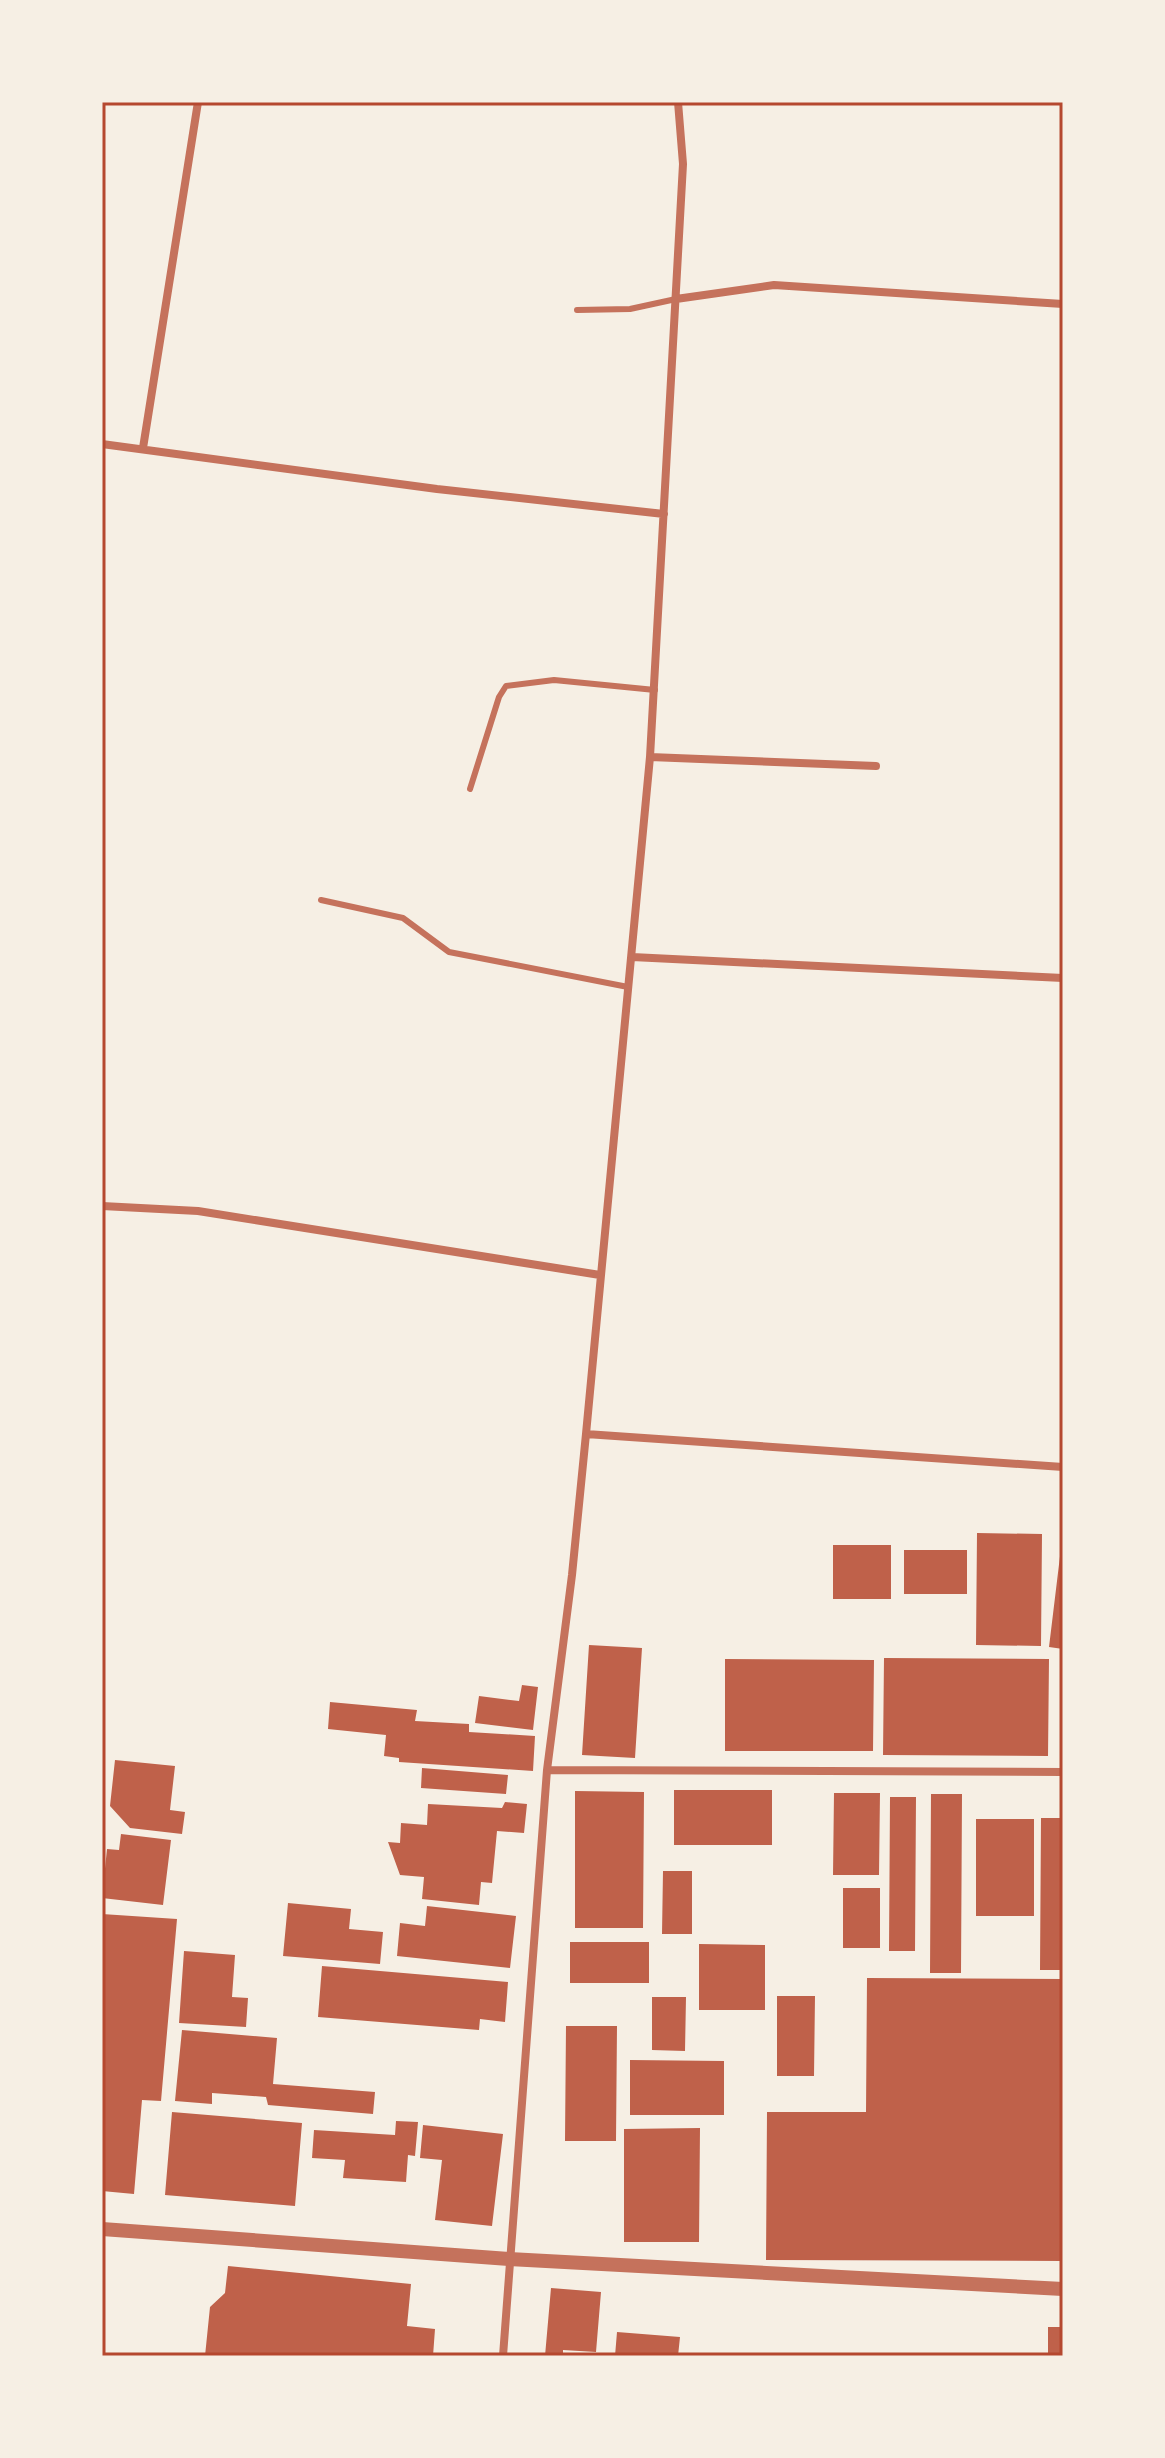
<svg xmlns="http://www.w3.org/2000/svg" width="1165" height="2458" viewBox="0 0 1165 2458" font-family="Karla,sans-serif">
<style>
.building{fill:#bf614a}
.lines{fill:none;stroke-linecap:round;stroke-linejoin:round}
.service{stroke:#c5725c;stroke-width:6}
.minor{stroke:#c5725c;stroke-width:8}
.tertiary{stroke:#c5725c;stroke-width:14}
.neatline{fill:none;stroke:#b5482f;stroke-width:3}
</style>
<rect width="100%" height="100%" fill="#f6efe4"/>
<path class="building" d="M 977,1533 L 1042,1534 L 1041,1646 L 976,1645 Z
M 833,1545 L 891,1545 L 891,1599 L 833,1599 Z
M 1061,1548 L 1063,1548 L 1063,1649 L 1049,1647 Z
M 904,1550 L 967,1550 L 967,1594 L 904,1594 Z
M 589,1645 L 642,1648 L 635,1758 L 582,1755 Z
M 884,1658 L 1049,1659 L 1048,1756 L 883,1755 Z
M 725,1659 L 874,1660 L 873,1751 L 725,1751 Z
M 522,1685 L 538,1687 L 533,1730 L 475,1723 L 479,1696 L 519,1701 Z
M 330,1702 L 417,1710 L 415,1721 L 469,1724 L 469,1732 L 535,1736 L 533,1771 L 399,1762 L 399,1758 L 384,1756 L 386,1735 L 328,1729 Z
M 115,1760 L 175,1766 L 170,1810 L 185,1812 L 182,1834 L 130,1828 L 110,1806 Z
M 422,1768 L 508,1775 L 506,1794 L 421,1788 Z
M 674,1790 L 772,1790 L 772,1845 L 674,1845 Z
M 575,1791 L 644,1792 L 643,1928 L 575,1928 Z
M 834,1793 L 880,1793 L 879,1875 L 833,1875 Z
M 931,1794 L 962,1794 L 961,1973 L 930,1973 Z
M 890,1797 L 916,1797 L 915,1951 L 889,1951 Z
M 505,1802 L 527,1804 L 524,1833 L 497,1831 L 492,1883 L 481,1882 L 479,1905 L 422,1899 L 424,1877 L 400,1875 L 388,1842 L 400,1843 L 401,1823 L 427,1825 L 428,1804 L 502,1808 Z
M 1041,1818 L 1063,1818 L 1063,1970 L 1040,1970 Z
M 976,1819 L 1034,1819 L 1034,1916 L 976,1916 Z
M 121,1834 L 171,1840 L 163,1905 L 102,1898 L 107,1849 L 119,1850 Z
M 663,1871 L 692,1871 L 692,1934 L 662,1934 Z
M 843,1888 L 880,1888 L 880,1948 L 843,1948 Z
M 288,1903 L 351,1909 L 349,1929 L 383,1932 L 380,1964 L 283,1956 Z
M 427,1906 L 516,1916 L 510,1968 L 397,1956 L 400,1923 L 425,1926 Z
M 102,1914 L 177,1919 L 161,2101 L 142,2100 L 134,2194 L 102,2191 Z
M 570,1942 L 649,1942 L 649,1983 L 570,1983 Z
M 699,1944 L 765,1945 L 765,2010 L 699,2010 Z
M 184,1951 L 235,1955 L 232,1997 L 248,1998 L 246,2027 L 179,2023 Z
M 322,1966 L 508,1982 L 505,2022 L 480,2019 L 479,2030 L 318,2017 Z
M 867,1978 L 1063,1979 L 1063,2261 L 766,2260 L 767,2112 L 866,2112 Z
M 777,1996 L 815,1996 L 814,2076 L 777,2076 Z
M 652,1997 L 686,1997 L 685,2051 L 652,2050 Z
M 566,2026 L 617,2026 L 616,2141 L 565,2141 Z
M 182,2030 L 277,2038 L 273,2084 L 375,2092 L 373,2114 L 268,2105 L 266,2097 L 212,2093 L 212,2104 L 175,2101 Z
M 630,2060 L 724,2061 L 724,2115 L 630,2115 Z
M 172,2112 L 302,2123 L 295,2206 L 165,2195 Z
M 396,2121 L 418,2122 L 415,2156 L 408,2155 L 406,2182 L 343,2178 L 345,2160 L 312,2158 L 314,2130 L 395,2135 Z
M 423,2125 L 503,2134 L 492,2226 L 435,2220 L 442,2160 L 420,2158 Z
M 700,2128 L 699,2242 L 624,2242 L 624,2129 Z
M 228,2266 L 411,2284 L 407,2326 L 435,2329 L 433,2356 L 205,2356 L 210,2307 L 225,2293 Z
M 551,2288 L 601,2292 L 596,2352 L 563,2350 L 563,2356 L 545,2356 Z
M 1048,2327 L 1063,2327 L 1063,2356 L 1048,2356 Z
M 617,2332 L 680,2337 L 678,2356 L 615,2356 Z"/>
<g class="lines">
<path class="service" d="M 577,310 L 630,309 L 676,299
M 470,789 L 499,697 L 506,686 L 554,680 L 655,690
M 321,900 L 403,918 L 449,952 L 628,987"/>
<path class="minor" d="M 676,299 L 774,285 L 1063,304
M 102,444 L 437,489 L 664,514
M 143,448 L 198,102
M 650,757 L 876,766
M 632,957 L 1063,978
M 102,1206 L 198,1211 L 600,1275
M 586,1434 L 1063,1467
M 547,1770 L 1063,1772
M 503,2356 L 547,1770 L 572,1575 L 586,1434 L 650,757 L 683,164 L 678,102"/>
<path class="tertiary" d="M 102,2229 L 509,2259 L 1063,2289"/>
</g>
<rect width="1165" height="2458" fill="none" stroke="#f6efe4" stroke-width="208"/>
<rect x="104" y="104" width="957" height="2250" class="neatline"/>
</svg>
